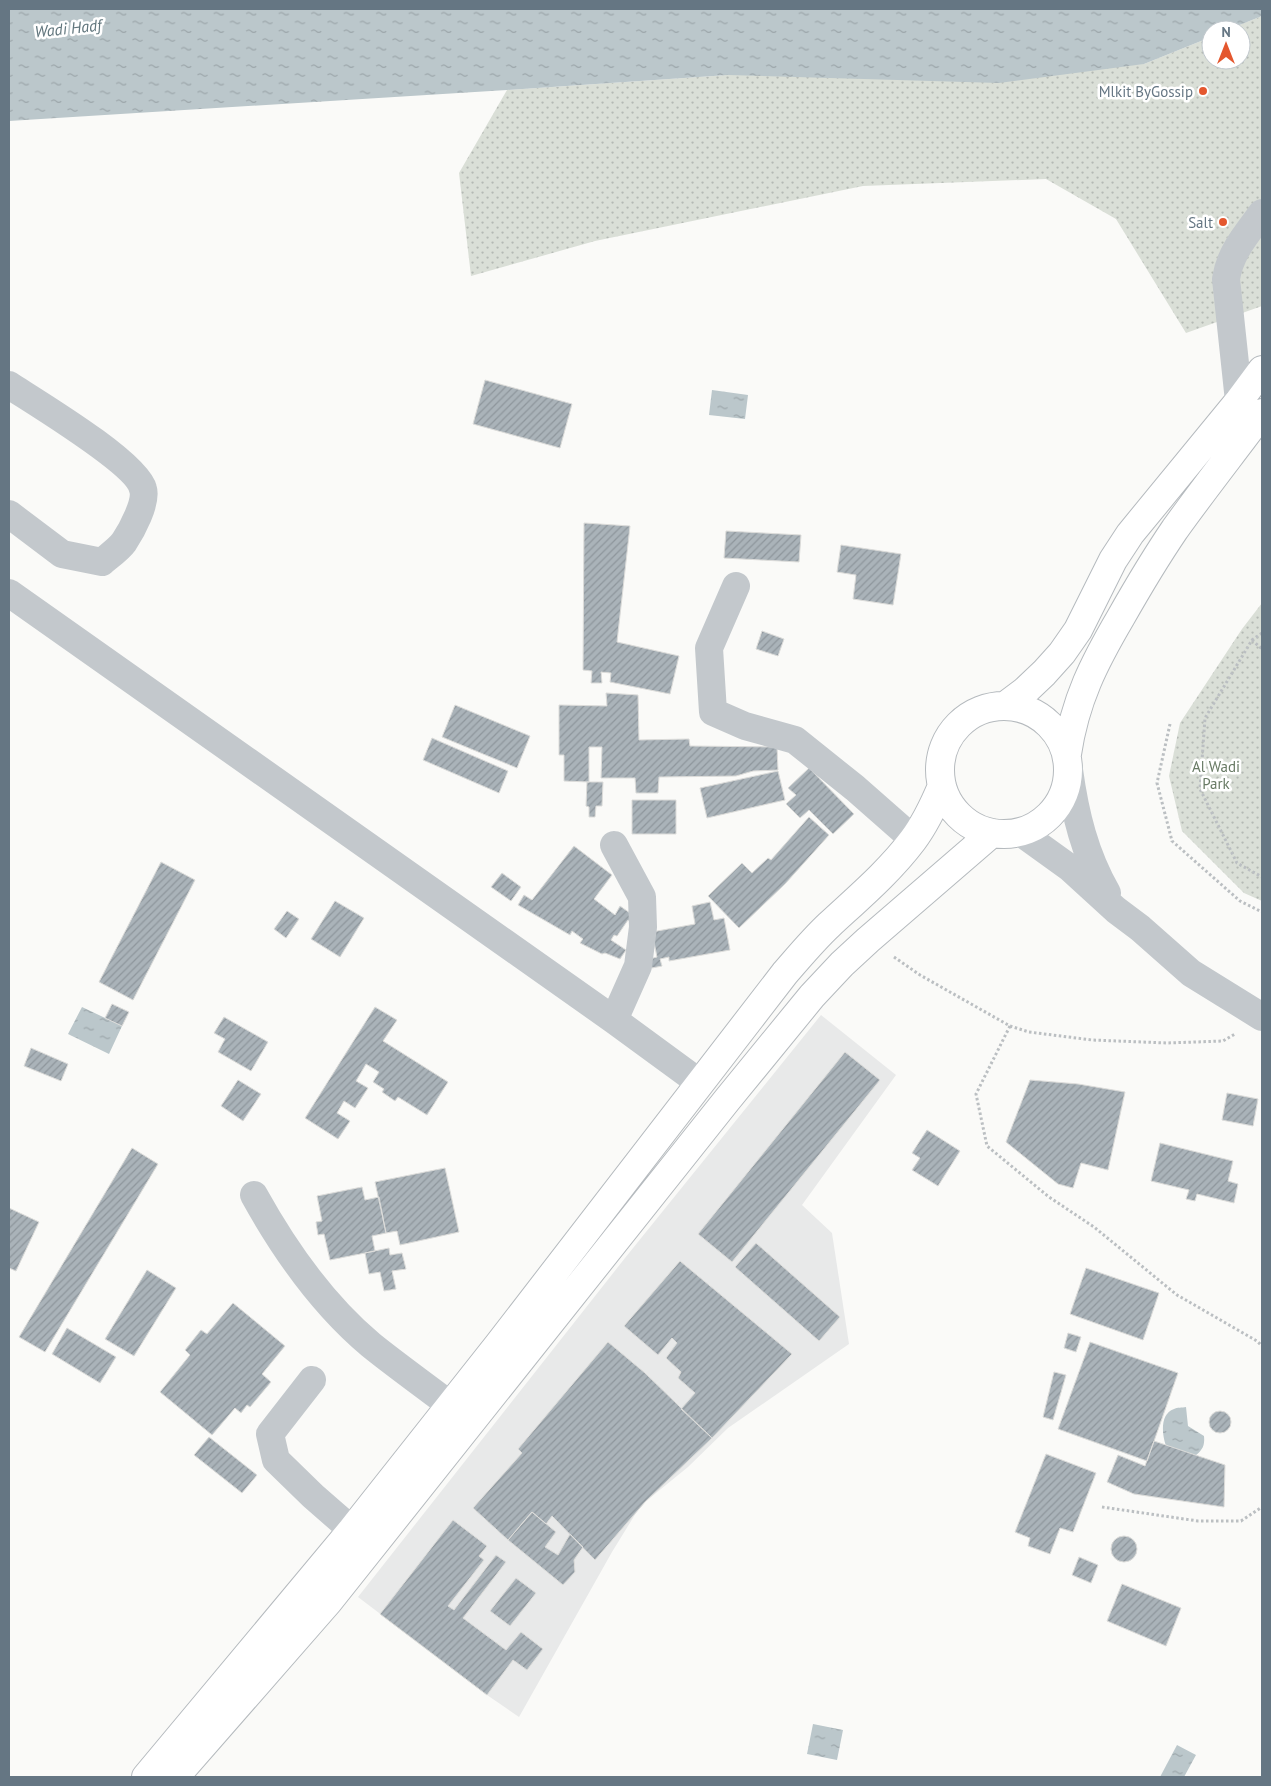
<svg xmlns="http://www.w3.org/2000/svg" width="1271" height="1786" viewBox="0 0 1271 1786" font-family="'PT Sans',sans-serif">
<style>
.built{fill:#e8e9e9}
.grass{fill:url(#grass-dots)}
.water{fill:url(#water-ripples)}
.building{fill:url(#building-hatch);stroke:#dcdcda}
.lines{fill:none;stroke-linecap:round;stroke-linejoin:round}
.major-casing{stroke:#b5babe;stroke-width:30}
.path{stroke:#bbbfc2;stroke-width:3;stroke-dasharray:2.5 2.5;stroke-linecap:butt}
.minor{stroke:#c3c8cc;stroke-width:28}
.major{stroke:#fff;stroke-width:28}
.poi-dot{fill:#e4572e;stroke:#fff;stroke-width:2}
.labels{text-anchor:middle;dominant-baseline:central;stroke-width:5;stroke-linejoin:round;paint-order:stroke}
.poi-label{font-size:15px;fill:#657683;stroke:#fff;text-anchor:end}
.park-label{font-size:15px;fill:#687a64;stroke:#fff}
.water-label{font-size:16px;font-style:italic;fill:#60757c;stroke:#fff}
</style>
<defs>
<pattern id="grass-dots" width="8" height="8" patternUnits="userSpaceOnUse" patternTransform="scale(1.25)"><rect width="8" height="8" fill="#dadfd7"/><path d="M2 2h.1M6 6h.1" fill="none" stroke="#b4b9b4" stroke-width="1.8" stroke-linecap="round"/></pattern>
<pattern id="water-ripples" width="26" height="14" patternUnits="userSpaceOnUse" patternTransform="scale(1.25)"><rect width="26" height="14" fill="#bbc7cb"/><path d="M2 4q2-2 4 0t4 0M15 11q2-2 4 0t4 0" fill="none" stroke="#9ca6aa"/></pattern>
<pattern id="building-hatch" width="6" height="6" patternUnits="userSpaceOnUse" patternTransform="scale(1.25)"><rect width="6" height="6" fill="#aab3b9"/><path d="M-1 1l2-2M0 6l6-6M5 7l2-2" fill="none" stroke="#8e969c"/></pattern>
</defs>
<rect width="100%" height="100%" fill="#fafaf8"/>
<path class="built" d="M 821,1015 L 896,1075 L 802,1205 L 832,1233 L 849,1344 L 728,1428 L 688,1467 L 645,1502 L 636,1513 L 612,1552 L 519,1717 L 487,1695 L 358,1597 L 625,1258 Z"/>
<path class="grass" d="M 1262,16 L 1262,306 L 1186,333 L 1116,219 L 1046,179 L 863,186 L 595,241 L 471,276 L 459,173 L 507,90 L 728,75 L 1144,64 L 1211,37 L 1211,60 L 1241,60 L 1241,30 L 1227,30 Z
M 1262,603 L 1262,901 L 1244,893 L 1182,831 L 1169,776 L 1180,723 L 1242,629 Z"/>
<path class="water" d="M 9,9 L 1262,9 L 1262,16 L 1227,30 L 1211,30 L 1211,37 L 1144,64 L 999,83 L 728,75 L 507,90 L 9,121 Z
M 712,390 L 748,395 L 745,419 L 709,415 Z
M 82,1007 L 122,1026 L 109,1054 L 68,1034 Z
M 1186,1407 L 1188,1426 L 1204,1436 C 1205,1447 1202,1450 1194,1457 L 1167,1448 C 1162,1437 1159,1414 1174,1409 C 1177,1407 1182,1408 1186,1407 Z
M 813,1724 L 843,1730 L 837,1760 L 807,1754 Z
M 1177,1745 L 1196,1755 L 1184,1777 L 1160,1777 Z"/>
<path class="building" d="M 485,380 L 572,404 L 560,448 L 473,424 Z
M 584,523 L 630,526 L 617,642 L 679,656 L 670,694 L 610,682 L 611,673 L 601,672 L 602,683 L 591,683 L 592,671 L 583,670 Z
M 726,531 L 801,535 L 799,562 L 724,558 Z
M 841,545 L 901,554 L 893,605 L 853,599 L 856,575 L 837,572 Z
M 762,631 L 784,639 L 778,656 L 756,649 Z
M 606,693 L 638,695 L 639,740 L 689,739 L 690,746 L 777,747 L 778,770 L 753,771 L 736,776 L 659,777 L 658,793 L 636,793 L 635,778 L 601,778 L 602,747 L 589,747 L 589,782 L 564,781 L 564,755 L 559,755 L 559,705 L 607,706 Z
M 455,705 L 530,736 L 517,768 L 442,737 Z
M 432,738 L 508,771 L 499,793 L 423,760 Z
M 809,768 L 854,814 L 833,834 L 809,810 L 800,818 L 786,804 L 796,795 L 788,788 Z
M 778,771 L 785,800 L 707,818 L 700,788 Z
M 587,782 L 603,782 L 602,806 L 596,806 L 595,817 L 589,817 L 589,807 L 586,806 Z
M 632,800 L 676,800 L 676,834 L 632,834 Z
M 809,817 L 829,835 L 785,884 L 739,928 L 708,896 L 742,863 L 752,873 L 768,858 L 771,860 Z
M 574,846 L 612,875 L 594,899 L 615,915 L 620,906 L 637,918 L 634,923 L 628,920 L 617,936 L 614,935 L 611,940 L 626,950 L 620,959 L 605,953 L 602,954 L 580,943 L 583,939 L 572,931 L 570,935 L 518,905 L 524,895 L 532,900 Z
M 161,862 L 195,880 L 133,1000 L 99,982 Z
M 502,873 L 521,887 L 511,901 L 491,887 Z
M 335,901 L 364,918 L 340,957 L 311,939 Z
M 710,902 L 714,920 L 724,918 L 730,950 L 669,961 L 669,957 L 660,959 L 662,966 L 652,968 L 650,959 L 657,957 L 652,932 L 695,924 L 692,906 Z
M 287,911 L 299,919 L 286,938 L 274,929 Z
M 112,1004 L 129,1012 L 122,1026 L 105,1018 Z
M 375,1007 L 397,1020 L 383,1041 L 448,1082 L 427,1115 L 398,1097 L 395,1101 L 382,1092 L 384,1089 L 373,1082 L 379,1072 L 366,1064 L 356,1081 L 368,1088 L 355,1108 L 344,1101 L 337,1113 L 350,1121 L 338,1139 L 305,1118 Z
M 224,1017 L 268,1042 L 251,1071 L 218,1052 L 225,1039 L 214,1033 Z
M 31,1048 L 68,1064 L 61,1081 L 24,1066 Z
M 845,1052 L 880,1080 L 732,1262 L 698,1234 Z
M 238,1080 L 261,1094 L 243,1121 L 221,1106 Z
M 1030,1080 L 1078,1084 L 1125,1092 L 1108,1170 L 1081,1163 L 1073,1188 L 1058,1184 L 1006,1142 Z
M 1227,1093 L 1258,1099 L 1253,1126 L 1222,1120 Z
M 927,1130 L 960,1151 L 938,1186 L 912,1170 L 920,1158 L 912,1153 Z
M 1160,1143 L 1233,1161 L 1228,1181 L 1238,1184 L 1234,1203 L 1197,1194 L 1195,1201 L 1186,1199 L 1189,1190 L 1151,1181 Z
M 132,1148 L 158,1164 L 45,1352 L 19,1337 Z
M 445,1168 L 459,1232 L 400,1245 L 397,1231 L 386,1233 L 375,1182 Z
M 362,1187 L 365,1200 L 379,1197 L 386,1233 L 372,1236 L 375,1251 L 330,1260 L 324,1234 L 318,1235 L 316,1222 L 322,1221 L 317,1196 Z
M 9,1208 L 39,1222 L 16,1271 L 9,1268 Z
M 756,1243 L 840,1317 L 819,1341 L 735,1267 Z
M 389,1248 L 390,1255 L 402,1253 L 406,1269 L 392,1271 L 396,1289 L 384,1291 L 380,1272 L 369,1274 L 365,1253 Z
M 680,1261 L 792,1354 L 712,1438 L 681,1409 L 695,1393 L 678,1378 L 681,1372 L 666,1358 L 677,1343 L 672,1338 L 658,1355 L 624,1326 Z
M 1086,1268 L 1159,1293 L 1143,1340 L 1070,1314 Z
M 147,1270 L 176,1288 L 134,1356 L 105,1339 Z
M 233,1303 L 285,1346 L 262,1374 L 271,1382 L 250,1407 L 247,1405 L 241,1413 L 235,1408 L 212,1435 L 160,1392 L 190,1355 L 185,1350 L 201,1330 L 207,1334 Z
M 67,1328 L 116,1357 L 100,1383 L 52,1354 Z
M 1068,1333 L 1081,1337 L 1076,1352 L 1064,1348 Z
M 608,1342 L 645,1373 L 712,1438 L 645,1502 L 595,1560 L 552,1516 L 546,1524 L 532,1512 L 508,1540 L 473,1508 L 522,1453 L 518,1449 Z
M 1090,1342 L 1178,1373 L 1147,1461 L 1058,1429 Z
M 1054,1372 L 1066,1375 L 1053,1420 L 1043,1417 Z
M1209 1422a11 11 0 1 1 22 0a11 11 0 1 1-22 0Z
M 209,1437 L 257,1475 L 242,1493 L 194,1455 Z
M 1154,1441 L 1225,1465 L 1224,1507 L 1134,1494 L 1107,1482 L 1118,1455 L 1145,1466 Z
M 1046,1454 L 1096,1473 L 1073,1532 L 1060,1528 L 1050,1554 L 1028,1546 L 1030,1538 L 1015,1532 Z
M 532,1512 L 556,1532 L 545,1547 L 558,1555 L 570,1534 L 583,1547 L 574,1560 L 575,1572 L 563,1585 L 508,1540 Z
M 453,1520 L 487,1546 L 479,1556 L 484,1560 L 448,1606 L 454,1610 L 496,1555 L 506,1562 L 463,1618 L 506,1650 L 521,1632 L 543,1649 L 527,1670 L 513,1660 L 487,1695 L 380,1614 Z
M1111 1549a13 13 0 1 1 26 0a13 13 0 1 1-26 0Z
M 1079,1557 L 1098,1565 L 1091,1583 L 1072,1575 Z
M 516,1578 L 536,1593 L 510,1626 L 490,1611 Z
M 1122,1584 L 1181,1608 L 1166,1646 L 1107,1621 Z"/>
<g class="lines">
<defs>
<path id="major" d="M 1005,706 L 1025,691 L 1044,673 L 1062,653 L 1078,630 L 1113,560 L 1130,534 L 1239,401 L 1262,370
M940 770a64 64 0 1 1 128 0a64 64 0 1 1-128 0Z
M 1067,754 C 1075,700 1094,663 1121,617 C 1138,587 1156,557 1175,529 C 1203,490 1233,452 1262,413
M 146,1777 L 352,1530 L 499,1344 L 785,973 C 799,957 813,940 829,925 C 858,898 889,872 913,840 C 925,824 934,805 942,786
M 175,1777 L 328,1602 L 727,1100 L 812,996 L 842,964 L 868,940 L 992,833"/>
</defs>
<use href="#major" class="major-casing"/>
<path class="path" d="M 1262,633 L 1252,640 L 1205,718 L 1200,789 L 1237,863 L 1262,877
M 1252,640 L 1262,649
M 1170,724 L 1157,783 L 1172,841 L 1240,901 L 1262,912
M 894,957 L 920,975 L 1010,1026 L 1029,1032 L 1092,1040 L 1167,1043 L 1223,1041 L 1235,1034
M 1010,1026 L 976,1094 L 987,1146 L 1049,1197 L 1094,1227 L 1177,1295 L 1257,1341 L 1262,1346
M 1102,1507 L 1198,1521 L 1241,1521 L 1262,1507"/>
<path class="minor" d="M 9,385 C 35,402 137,463 143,489 C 147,502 132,530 124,542 C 119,549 109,556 102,562 L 62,554 L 9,514
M 1239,401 L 1226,279 C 1230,252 1247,234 1262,213
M 736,586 L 709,648 L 713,712 L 745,726 L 795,740 L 855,788 L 913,839
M 9,593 L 614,1020 L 700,1083
M 1069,770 C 1075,814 1085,855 1107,893
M 1020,832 L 1070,868 L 1116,910 L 1140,928 L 1191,973 L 1262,1017
M 614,845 L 642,897 L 643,927 L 638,966 L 614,1020
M 254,1195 C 285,1251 322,1304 371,1345 C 397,1366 424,1385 450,1405
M 312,1380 L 270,1434 L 276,1460 L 313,1496 L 352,1530"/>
<use href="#major" class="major"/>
</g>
<g class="poi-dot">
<circle cx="1203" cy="91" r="5"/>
<circle cx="1223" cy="222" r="5"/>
</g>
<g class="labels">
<g class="poi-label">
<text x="1193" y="91">Mlkit ByGossip</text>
<text x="1213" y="222">Salt</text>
</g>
<g class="park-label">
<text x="1216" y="766">Al Wadi<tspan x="1216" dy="17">Park</tspan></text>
</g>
<g class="water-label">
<text transform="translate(68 28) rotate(-6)">Wadi Hadf</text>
</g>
</g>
<rect width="1271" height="1786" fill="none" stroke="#657683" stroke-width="20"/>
<g transform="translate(1226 45)"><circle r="24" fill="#ffffff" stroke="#c1c8cd"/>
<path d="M0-4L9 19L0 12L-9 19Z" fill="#e4572e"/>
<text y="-8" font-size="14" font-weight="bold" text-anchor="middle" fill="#657683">N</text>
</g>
</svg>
